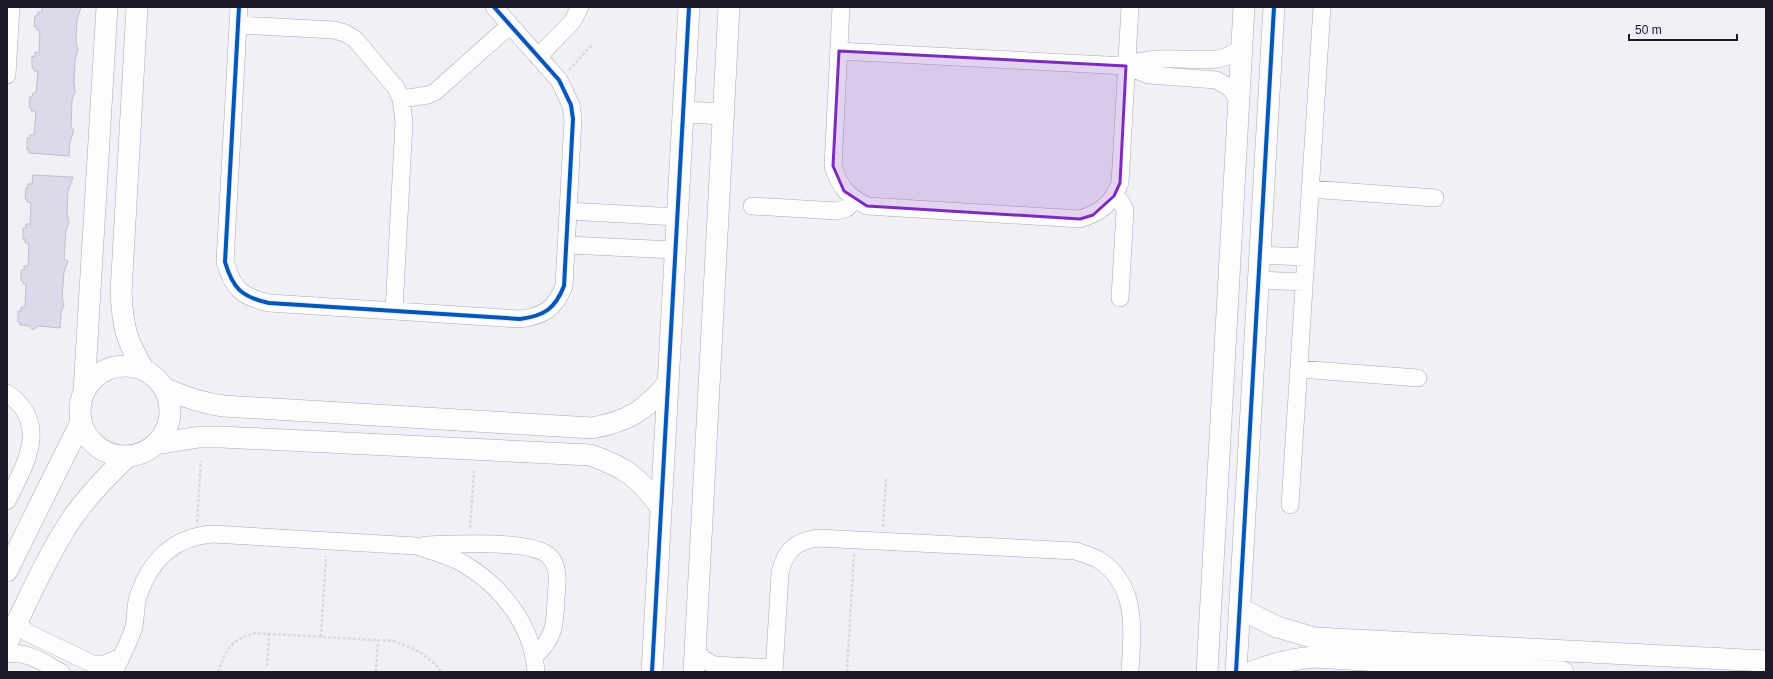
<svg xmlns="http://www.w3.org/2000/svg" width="1773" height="679" viewBox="0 0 1773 679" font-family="Arial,sans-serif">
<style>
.building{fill:#dcdaea;stroke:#c0bfc8}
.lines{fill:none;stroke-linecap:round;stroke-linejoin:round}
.minor-casing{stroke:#aaa9b1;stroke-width:18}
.tertiary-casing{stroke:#aaa9b1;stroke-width:22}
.path{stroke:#dadadc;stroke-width:2.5;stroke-dasharray:3 2;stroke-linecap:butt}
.minor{stroke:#fdfdfe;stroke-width:17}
.tertiary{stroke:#fdfdfe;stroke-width:21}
.cycleway-casing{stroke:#edecfa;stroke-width:6}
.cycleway{stroke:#0057b8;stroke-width:4}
.marked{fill:#7b2cbf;fill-opacity:0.2;stroke:#7b2cbf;stroke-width:3;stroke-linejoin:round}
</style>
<rect width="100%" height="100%" fill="#f0f0f6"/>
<path class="building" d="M 42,7 L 81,7 L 77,20 L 76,41 L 78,50 L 75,60 L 74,82 L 75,91 L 72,100 L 71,128 L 74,130 L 70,142 L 69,156 L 29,153 L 29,150 L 27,150 L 27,138 L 30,139 L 30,135 L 34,135 L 36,111 L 31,111 L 32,108 L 29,108 L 30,97 L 32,97 L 33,93 L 36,93 L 38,71 L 34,71 L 34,68 L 32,68 L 32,56 L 35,57 L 35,52 L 39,53 L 40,30 L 37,30 L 37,27 L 34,27 L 35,16 L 37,16 L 38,12 L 42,12 Z
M 33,175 L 73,177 L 68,191 L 67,213 L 69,222 L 66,231 L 64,259 L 68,261 L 64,272 L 62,298 L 64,305 L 61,313 L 60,328 L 38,326 L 33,330 L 29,326 L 20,325 L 20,322 L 18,322 L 18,311 L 21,311 L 21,307 L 25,307 L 26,284 L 23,284 L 23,281 L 21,281 L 21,270 L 24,270 L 24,266 L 28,266 L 29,243 L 25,243 L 25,239 L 23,239 L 23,228 L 26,228 L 26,224 L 30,224 L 31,203 L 27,202 L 27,199 L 25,199 L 26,188 L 28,188 L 28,184 L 32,184 Z"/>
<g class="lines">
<defs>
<path id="minor" d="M 239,7 L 225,262 C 233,289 242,297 269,303 L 520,319 C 544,316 555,309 564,286 L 573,119 L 571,105 L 559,80 L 494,7
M 841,7 L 833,166 C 839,186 848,197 867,206 L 1080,219 C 1102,212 1111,204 1120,183 L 1130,7
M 238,25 L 334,30 L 345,33 L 355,39 L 396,88 L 401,99 L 404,122 L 394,311
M 839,51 L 1126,66 C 1155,53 1187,62 1218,59 L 1228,56 L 1242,48
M 538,57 L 572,22 L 580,7
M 1126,66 L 1149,75 L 1216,80 L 1229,87 L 1239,100
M 7,75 L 11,7
M 401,99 L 428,95 L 435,92 L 510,25
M 1310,189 L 1435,198
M 1114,196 L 1121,202 L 1125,210 L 1120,298
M 752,206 L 837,211 L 847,208 L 854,200
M 568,211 L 677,217
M 567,245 L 675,250
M 1260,255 L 1306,257
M 1258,280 L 1304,282
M 1299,369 L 1418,378
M 7,393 C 51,424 25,465 7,501
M 1290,505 L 1322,7
M 426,545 C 451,544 534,539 550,557 C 560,568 557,584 556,598 C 555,624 555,637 535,656
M 19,619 L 22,627 L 28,633 L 93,664 L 104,664 L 121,657
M 695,650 L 703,659 L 714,665 L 774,668
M 7,654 C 26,650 45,664 61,672
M 114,672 C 121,657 129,643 134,627 C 136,616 135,604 139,594 C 151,559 175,537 212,534 L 416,546 C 432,551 449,555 464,564 C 503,587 533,627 536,672
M 774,672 L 780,573 C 785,551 794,542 817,538 L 1076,551 C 1084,554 1092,556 1099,560 C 1139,586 1132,632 1130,672"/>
<path id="tertiary" d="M 137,7 L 121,293 C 123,328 126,340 144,370
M 683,112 L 724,114
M80 411a45 45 0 1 1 90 0a45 45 0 1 1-90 0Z
M 164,388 C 184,397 202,403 223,406 L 592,428 C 628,421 644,412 668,383
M 84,391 L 107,7
M 156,444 L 199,437 L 221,437 L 590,455 C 625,467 640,478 661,508
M 7,571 L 81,422
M 1239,608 L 1277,627 L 1315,638 L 1766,661
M 7,643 C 27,602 46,558 71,520 C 87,496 107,476 128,456
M 652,672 L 689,7
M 694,672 L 729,7
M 1207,672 L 1244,7
M 1236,672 L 1274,7
M 1252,672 C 1273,663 1293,659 1314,657 L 1563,672"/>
</defs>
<use href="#minor" class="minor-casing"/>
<use href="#tertiary" class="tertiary-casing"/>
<path class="path" d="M 569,70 L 592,45
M 197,522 L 201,461
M 883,527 L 886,478
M 470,528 L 474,471
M 321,637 L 326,556
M 267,666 L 269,634
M 218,672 C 226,650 230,640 254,633 L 393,641 C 413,647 428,655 442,672
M 376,672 L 378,640
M 847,672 L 854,554"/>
<use href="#minor" class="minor"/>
<use href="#tertiary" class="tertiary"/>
<defs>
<path id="cycleway" d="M 239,7 L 225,262 C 233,289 242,297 269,303 L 520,319 C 544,316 555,309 564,286 L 573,119 L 571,105 L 559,80 L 494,7
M 652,672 L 689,7
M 1236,672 L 1274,7"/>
</defs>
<use href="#cycleway" class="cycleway-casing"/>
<use href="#cycleway" class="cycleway"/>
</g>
<path class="marked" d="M 839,51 L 1126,66 L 1120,183 L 1114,196 L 1093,215 L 1080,219 L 867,206 L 844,191 L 833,166 Z"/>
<rect width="1773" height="679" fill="none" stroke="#1c1a26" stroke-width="16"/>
<path d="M1629 34v6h108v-6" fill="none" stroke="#1c1a26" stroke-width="2"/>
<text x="1635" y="34" font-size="12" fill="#1c1a26" stroke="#edecfa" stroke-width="3" paint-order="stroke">50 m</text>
</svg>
